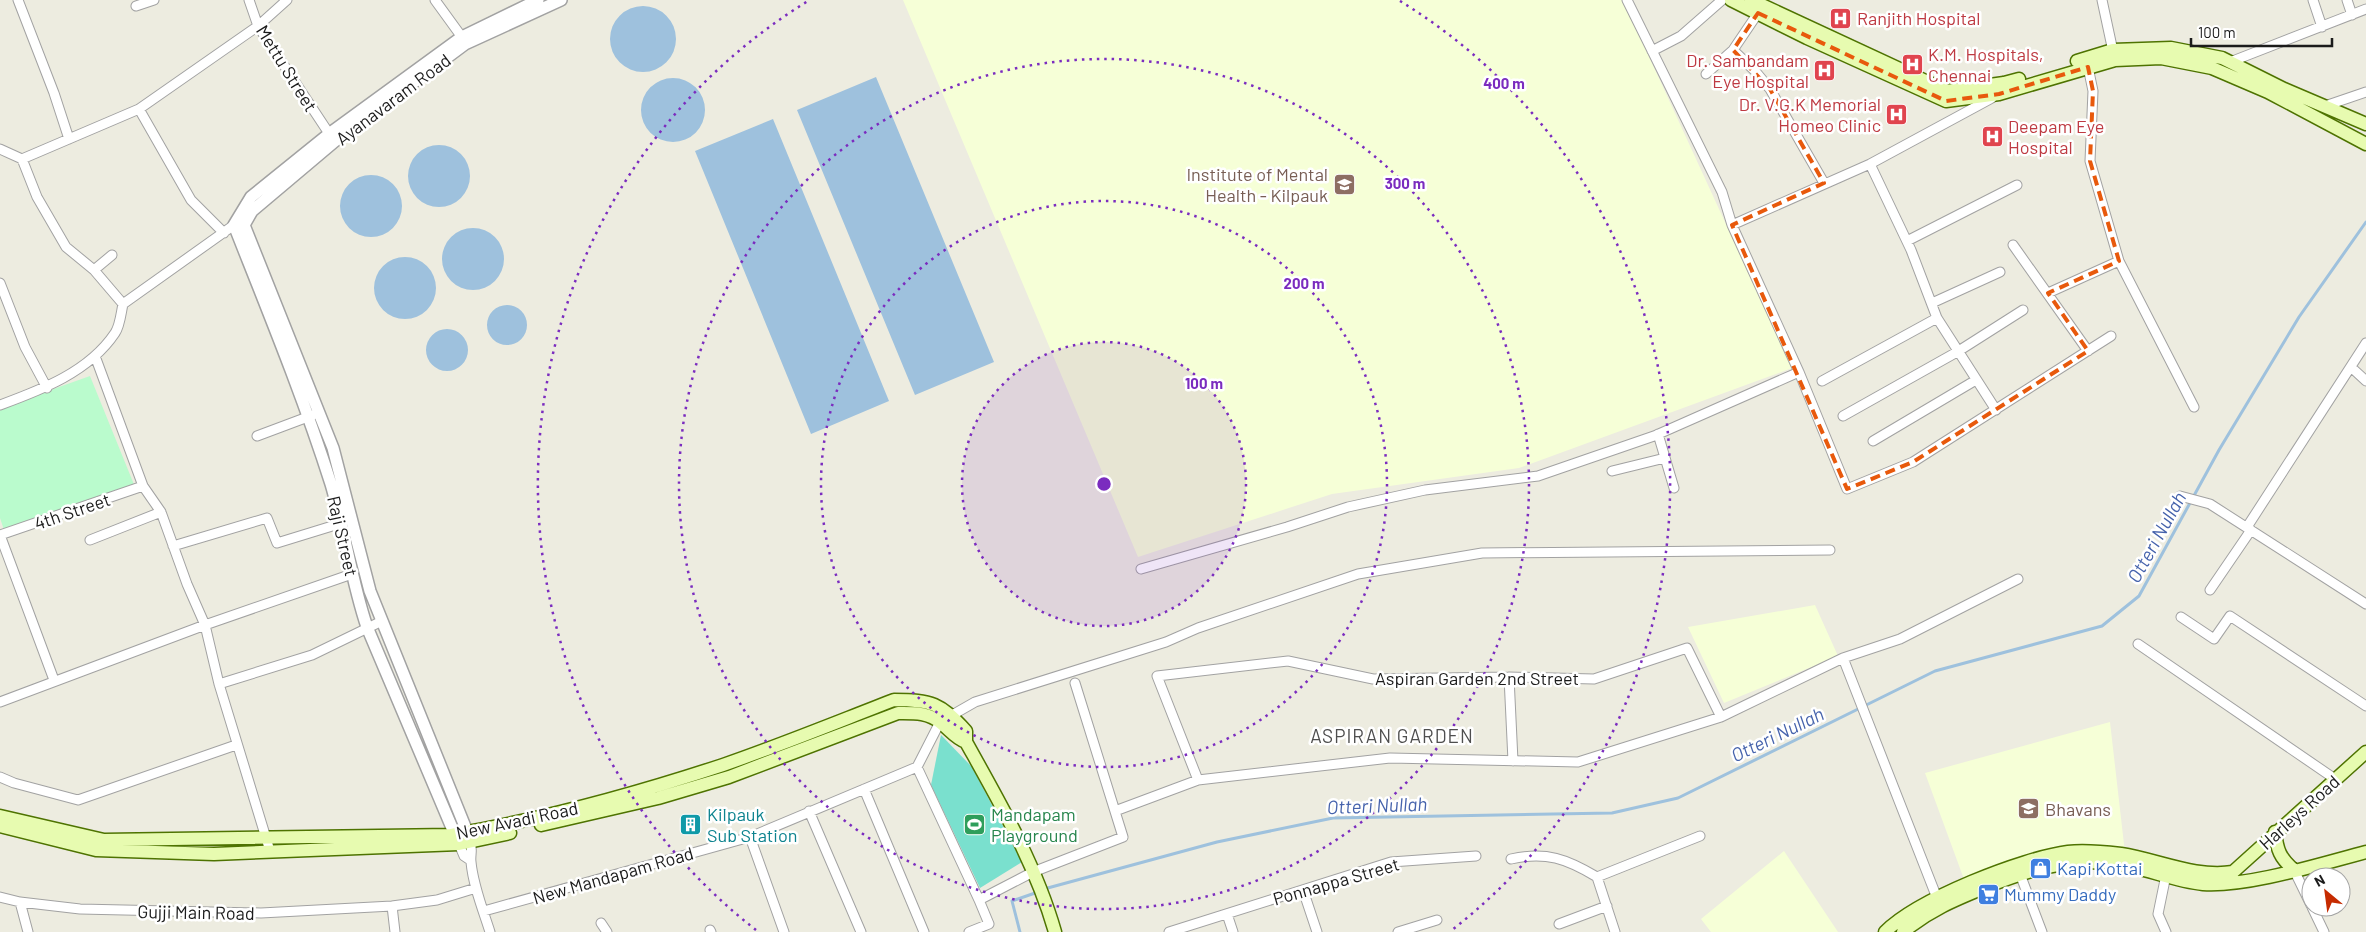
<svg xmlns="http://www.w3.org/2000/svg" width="2366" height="932" viewBox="0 0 2366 932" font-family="Barlow,sans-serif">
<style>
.education{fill:#f6ffd7}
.park{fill:#bafbcd}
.pitch{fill:#7ae0ce}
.water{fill:#9ec1dd}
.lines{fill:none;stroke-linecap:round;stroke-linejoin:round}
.stream{stroke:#9ec1dd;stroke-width:3}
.minor-casing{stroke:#a2a2a2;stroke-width:11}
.tertiary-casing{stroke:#a2a2a2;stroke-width:14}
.secondary-casing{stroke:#4e7301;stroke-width:15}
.minor{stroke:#fff;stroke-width:9}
.tertiary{stroke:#fff;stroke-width:11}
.secondary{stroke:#e7fbb0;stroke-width:12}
.marked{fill:none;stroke:#e8590c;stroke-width:4;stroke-dasharray:10 6;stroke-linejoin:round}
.ring{fill:none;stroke:#7b2cbf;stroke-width:2.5;stroke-dasharray:2.5 5}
.labels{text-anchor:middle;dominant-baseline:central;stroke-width:5;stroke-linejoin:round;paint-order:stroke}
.health-label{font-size:18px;fill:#be3a42;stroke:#fff;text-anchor:start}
.street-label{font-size:18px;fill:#1b1b1b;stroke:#fff}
.education-label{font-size:18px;fill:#785e54;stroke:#fff;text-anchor:end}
.culture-label{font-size:18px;fill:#0d838f;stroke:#fff;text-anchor:start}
.leisure-label{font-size:18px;fill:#27864d;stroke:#fff;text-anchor:start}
.shop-label{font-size:18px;fill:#366cbe;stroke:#fff;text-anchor:start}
.water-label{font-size:19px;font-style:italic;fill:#4663ac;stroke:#fff}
.neighbourhood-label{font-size:19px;letter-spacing:1px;fill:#4e4e4e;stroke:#fff}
.centre{fill:#7b2cbf;stroke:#fff;stroke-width:2.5}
.ring-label{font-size:15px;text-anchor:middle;font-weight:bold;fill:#7b2cbf;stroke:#fff;stroke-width:5;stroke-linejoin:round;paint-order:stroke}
</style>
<rect width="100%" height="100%" fill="#edece0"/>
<path class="education" d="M 903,0 L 1623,0 L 1792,368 L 1519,468 L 1332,494 L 1138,557 Z
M 1815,605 L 1838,656 L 1724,703 L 1688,627 Z
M 2110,722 L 2125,853 L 2081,844 L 2008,864 L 1965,882 L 1925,773 Z
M 1784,851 L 1838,932 L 1711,932 L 1701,919 Z"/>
<path class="park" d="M 90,376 L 135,487 L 4,530 L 0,518 L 0,408 Z"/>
<path class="pitch" d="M 941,735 L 972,767 L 1022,862 L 980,888 L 931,785 Z"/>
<path class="water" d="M610 39a33 33 0 1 1 66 0a33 33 0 1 1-66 0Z
M 876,77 L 994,362 L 915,395 L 797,110 Z
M641 110a32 32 0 1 1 64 0a32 32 0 1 1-64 0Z
M 773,119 L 889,401 L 811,434 L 695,151 Z
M408 176a31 31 0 1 1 62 0a31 31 0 1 1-62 0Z
M340 206a31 31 0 1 1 62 0a31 31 0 1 1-62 0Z
M442 259a31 31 0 1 1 62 0a31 31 0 1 1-62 0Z
M374 288a31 31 0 1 1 62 0a31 31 0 1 1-62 0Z
M487 325a20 20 0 1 1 40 0a20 20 0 1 1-40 0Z
M426 350a21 21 0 1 1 42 0a21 21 0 1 1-42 0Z"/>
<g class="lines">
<path class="stream" d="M 1044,889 L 1217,842 L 1333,818 L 1612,813 L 1678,798 L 1935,671 L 2102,626 L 2139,596 L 2219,450 L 2299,317 L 2366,222
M 1020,932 L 1012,901 L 1038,892"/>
<defs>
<path id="minor" d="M 18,0 L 54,93 L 69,139
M 249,0 L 258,26 L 332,138
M 435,0 L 464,40
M 1627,0 L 1722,192 L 1732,225 L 1799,372 L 1847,489 L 1913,462 L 2111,336
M 2102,0 L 2114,56
M 2313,0 L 2322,27
M 2347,0 L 2352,15
M 136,6 L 154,0
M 1733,50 L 1755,71 L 1770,89 L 1824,183
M 1652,51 L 1681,36 L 1722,0
M 2230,62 L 2366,9
M 2088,67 L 2093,91 L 2090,161 L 2119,261 L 2194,407
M 1706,74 L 1733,50 L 1758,13
M 2325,106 L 2366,92
M 139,109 L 191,200 L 224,233
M 0,149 L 22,159 L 37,197 L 66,247 L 94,270 L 123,304
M 22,159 L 139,109 L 258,26 L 287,0
M 1870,164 L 1911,250 L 1937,318 L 1996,410
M 1732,225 L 1870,164 L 1992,98
M 1907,241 L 2017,185
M 2013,245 L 2088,351
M 94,270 L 112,255
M 0,283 L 25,347 L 47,388
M 2048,293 L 2119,261
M 1932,303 L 2000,272
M 95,356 L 143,486 L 161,512 L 187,584 L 205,625 L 219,684 L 270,851
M 2352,368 L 2366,381
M 1822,381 L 1937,318
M 0,405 C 41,390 89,372 115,333 C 120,326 121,313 123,304 L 234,225 L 239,225
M 1843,416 L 1957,352 L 2023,310
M 1658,434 L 1674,488
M 257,436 L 313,415
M 1873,441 L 1976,380
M 1612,471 L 1665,458
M 2180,496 L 2210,504 L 2366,604
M 2247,527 L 2366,343
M 0,535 L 54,680
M 0,535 L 143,486
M 90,540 L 161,512
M 173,546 L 267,518 L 277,543 L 342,523
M 1141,569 L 1287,527 L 1348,507 L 1425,490 L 1538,476 L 1654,436 L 1799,372
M 2210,590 L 2251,530
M 2181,617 L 2214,639 L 2230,616 L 2366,706
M 2138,644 L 2335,779
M 1843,658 L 1937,898
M 1509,677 L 1513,761
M 219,684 L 312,655 L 382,621
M 0,702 L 205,625 L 352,574
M 917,767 L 979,900
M 0,777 L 14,783 L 78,800 L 236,745
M 1198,780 L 1157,676 L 1288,661 L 1373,679 L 1509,677 L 1594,679 L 1687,648 L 1721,717
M 864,789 L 924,932
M 809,811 L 861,932
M 1115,811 L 1198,780 L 1390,758 L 1578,762 L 1721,717 L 1843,658 L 1900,639 L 2018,579
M 750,837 L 784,932
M 470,842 C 473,850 470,855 471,862 C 473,885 483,910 490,932
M 459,844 L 464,856 L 470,860
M 1511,859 C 1546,851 1567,859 1597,877
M 2294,870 L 2311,905
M 2020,874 L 2042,932
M 2166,875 L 2158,914 L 2166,932
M 1303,890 L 1317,932
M 0,897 L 20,902 L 80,909 L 261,913 L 392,906 L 437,900 L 476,888
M 20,902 L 28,932
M 392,906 L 395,932
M 2312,907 L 2324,932
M 484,911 L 750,837 L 917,767 L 940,722 L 975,702 L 1166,642 L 1198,628 L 1358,574 L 1482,553 L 1830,550
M 1227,914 L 1233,932
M 601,923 L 607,932
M 1559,924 L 1607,906
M 710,930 L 711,932
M 969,932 L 989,924 L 979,900 L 1033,872 L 1123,837 L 1075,683
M 1169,932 L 1391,862 L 1476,856
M 1398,932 L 1437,920
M 1615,932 L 1597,877 L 1700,836"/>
<path id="tertiary" d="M 470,839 L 370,591 L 333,448 L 244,225 L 252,211 L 335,141 L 465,44 L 561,0
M 458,842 L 367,627 C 351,580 345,531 331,484 C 303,396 268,311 234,225 L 251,197 L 329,134 L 462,37 L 538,0"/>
<path id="secondary" d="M 1731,0 L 1807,38 L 1946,101 L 1999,94 L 2115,60 L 2161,58 L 2212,68 L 2268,92 L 2366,144
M 1751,0 L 1947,91 L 2004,83 L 2019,79
M 2077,61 L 2113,50 L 2171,48 L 2222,58 L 2284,89 L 2366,124
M 0,816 L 104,840 L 451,835 C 544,819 635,794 723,765 C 781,745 837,722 894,700 C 932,700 940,703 966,731 L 966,742 C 1000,803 1036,865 1055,932
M 541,825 L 658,798 L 729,777 L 898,713 C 913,713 928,712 941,723 C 950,730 955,738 966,742
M 0,826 L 96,850 L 214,854 L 459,844 L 510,833
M 2275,832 C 2277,850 2280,858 2294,870
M 1885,932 C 1918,899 2022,858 2068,852 C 2085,850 2104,852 2121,854 C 2159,860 2195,878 2233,872 L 2366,752
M 1903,932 C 1930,910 1954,900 1986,887 C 2029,870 2063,859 2110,863 C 2142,866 2172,881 2203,884 C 2248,887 2320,864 2366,852"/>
</defs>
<use href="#minor" class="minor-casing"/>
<use href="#tertiary" class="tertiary-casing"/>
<use href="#secondary" class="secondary-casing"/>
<use href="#minor" class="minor"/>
<use href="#tertiary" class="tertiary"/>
<use href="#secondary" class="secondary"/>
</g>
<path class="marked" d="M 1758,13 L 1946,101 L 1999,94 L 2088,67 L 2093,91 L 2090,161 L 2119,261 L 2048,293 L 2088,351 L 1913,462 L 1847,489 L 1732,225 L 1824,183 L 1770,89 L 1733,50 Z"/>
<circle cx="1104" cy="484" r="142" fill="#7b2cbf" fill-opacity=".12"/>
<g class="ring">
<circle cx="1104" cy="484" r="142"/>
<circle cx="1104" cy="484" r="283"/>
<circle cx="1104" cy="484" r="425"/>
<path d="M756 930A566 566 0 0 1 808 1M1400 1A566 566 0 0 1 1452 930"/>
</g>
<defs>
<symbol id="hospital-square" viewBox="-11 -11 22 22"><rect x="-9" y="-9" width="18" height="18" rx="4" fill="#e0444e" stroke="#fff"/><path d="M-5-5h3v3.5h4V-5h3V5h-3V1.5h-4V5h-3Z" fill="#fff"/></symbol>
<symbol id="university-square" viewBox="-11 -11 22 22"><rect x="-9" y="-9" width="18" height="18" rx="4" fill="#8d6e63" stroke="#fff"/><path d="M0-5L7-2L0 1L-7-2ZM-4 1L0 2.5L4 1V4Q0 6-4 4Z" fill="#fff"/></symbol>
<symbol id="school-square" viewBox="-11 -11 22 22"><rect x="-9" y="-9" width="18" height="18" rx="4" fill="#8d6e63" stroke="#fff"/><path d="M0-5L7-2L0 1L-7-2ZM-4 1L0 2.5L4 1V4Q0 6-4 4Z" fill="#fff"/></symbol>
<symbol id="building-square" viewBox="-11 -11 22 22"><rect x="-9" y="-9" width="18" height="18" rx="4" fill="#0f9aa8" stroke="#fff"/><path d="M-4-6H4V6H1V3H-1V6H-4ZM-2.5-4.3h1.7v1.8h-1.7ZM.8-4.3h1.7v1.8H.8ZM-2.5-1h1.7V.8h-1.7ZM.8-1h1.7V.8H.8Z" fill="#fff"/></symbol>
<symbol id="stadium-square" viewBox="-11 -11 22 22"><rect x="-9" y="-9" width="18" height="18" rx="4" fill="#2e9e5b" stroke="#fff"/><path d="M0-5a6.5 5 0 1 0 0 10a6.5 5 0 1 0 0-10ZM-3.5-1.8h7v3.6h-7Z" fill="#fff"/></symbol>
<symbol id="shop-square" viewBox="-11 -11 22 22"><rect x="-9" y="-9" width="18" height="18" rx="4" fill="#3f7fe0" stroke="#fff"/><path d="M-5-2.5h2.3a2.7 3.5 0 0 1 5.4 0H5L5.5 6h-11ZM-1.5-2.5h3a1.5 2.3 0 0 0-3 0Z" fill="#fff"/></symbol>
<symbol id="supermarket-square" viewBox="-11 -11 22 22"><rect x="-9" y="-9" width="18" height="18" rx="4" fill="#3f7fe0" stroke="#fff"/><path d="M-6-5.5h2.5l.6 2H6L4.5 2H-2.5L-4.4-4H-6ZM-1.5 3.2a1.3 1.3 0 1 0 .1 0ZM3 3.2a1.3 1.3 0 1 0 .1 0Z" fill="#fff"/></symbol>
</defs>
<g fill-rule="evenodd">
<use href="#hospital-square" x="1828" y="6" width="25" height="25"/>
<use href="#hospital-square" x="1900" y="52" width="25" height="25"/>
<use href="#hospital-square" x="1812" y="58" width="25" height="25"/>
<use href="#hospital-square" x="1884" y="102" width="25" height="25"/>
<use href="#hospital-square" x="1980" y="124" width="25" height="25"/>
<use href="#university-square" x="1332" y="172" width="25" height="25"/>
<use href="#school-square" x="2016" y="796" width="25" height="25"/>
<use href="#building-square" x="678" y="812" width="25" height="25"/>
<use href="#stadium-square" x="962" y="812" width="25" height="25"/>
<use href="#shop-square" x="2028" y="856" width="25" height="25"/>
<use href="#supermarket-square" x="1976" y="882" width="25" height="25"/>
</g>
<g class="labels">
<g class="health-label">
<text x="1857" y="18">Ranjith Hospital</text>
<text x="1928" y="54">K.M. Hospitals,<tspan x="1928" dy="21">Chennai</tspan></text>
<text x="1809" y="60" text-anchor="end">Dr. Sambandam<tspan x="1809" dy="21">Eye Hospital</tspan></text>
<text x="1881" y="104" text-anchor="end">Dr. V.G.K Memorial<tspan x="1881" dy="21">Homeo Clinic</tspan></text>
<text x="2008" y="126">Deepam Eye<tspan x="2008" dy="21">Hospital</tspan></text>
</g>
<g class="street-label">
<text transform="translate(287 68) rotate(58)">Mettu Street</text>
<text transform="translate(393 99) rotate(-37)">Ayanavaram Road</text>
<text transform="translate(72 511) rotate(-19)">4th Street</text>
<text transform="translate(343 536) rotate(77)">Raji Street</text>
<text x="1477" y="678">Aspiran Garden 2nd Street</text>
<text transform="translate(2299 812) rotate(-42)">Harleys Road</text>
<text transform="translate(517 820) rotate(-12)">New Avadi Road</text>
<text transform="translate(613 875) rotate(-16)">New Mandapam Road</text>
<text transform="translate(1336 881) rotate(-16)">Ponnappa Street</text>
<text transform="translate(196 912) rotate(1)">Gujji Main Road</text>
</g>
<g class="education-label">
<text x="1328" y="174">Institute of Mental<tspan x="1328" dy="21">Health - Kilpauk</tspan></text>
<text x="2045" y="809" text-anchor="start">Bhavans</text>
</g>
<g class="culture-label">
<text x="707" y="814">Kilpauk<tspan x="707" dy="21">Sub Station</tspan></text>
</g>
<g class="leisure-label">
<text x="991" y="814">Mandapam<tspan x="991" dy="21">Playground</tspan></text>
</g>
<g class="shop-label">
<text x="2057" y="868">Kapi Kottai</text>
<text x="2004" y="894">Mummy Daddy</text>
</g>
<g class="water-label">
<text transform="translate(2156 537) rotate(-61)">Otteri Nullah</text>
<text transform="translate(1777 734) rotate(-26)">Otteri Nullah</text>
<text transform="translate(1377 805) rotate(-2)">Otteri Nullah</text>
</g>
<g class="neighbourhood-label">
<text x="1392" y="735">ASPIRAN GARDEN</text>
</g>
</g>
<circle cx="1104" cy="484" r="8" class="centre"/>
<g class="ring-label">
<text x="1504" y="89">400 m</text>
<text x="1405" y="189">300 m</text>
<text x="1304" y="289">200 m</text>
<text x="1204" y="389">100 m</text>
</g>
<g transform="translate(2326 892) rotate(331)"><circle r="24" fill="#ffffff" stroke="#a4a4a4"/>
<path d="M0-4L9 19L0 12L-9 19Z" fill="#c62b00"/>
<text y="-8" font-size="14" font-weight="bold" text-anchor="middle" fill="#1b1b1b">N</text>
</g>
<path d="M2191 38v8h141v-8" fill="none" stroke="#1b1b1b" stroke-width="2.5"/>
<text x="2198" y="38" font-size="15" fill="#1b1b1b" stroke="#ffffff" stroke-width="4" paint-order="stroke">100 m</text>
</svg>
